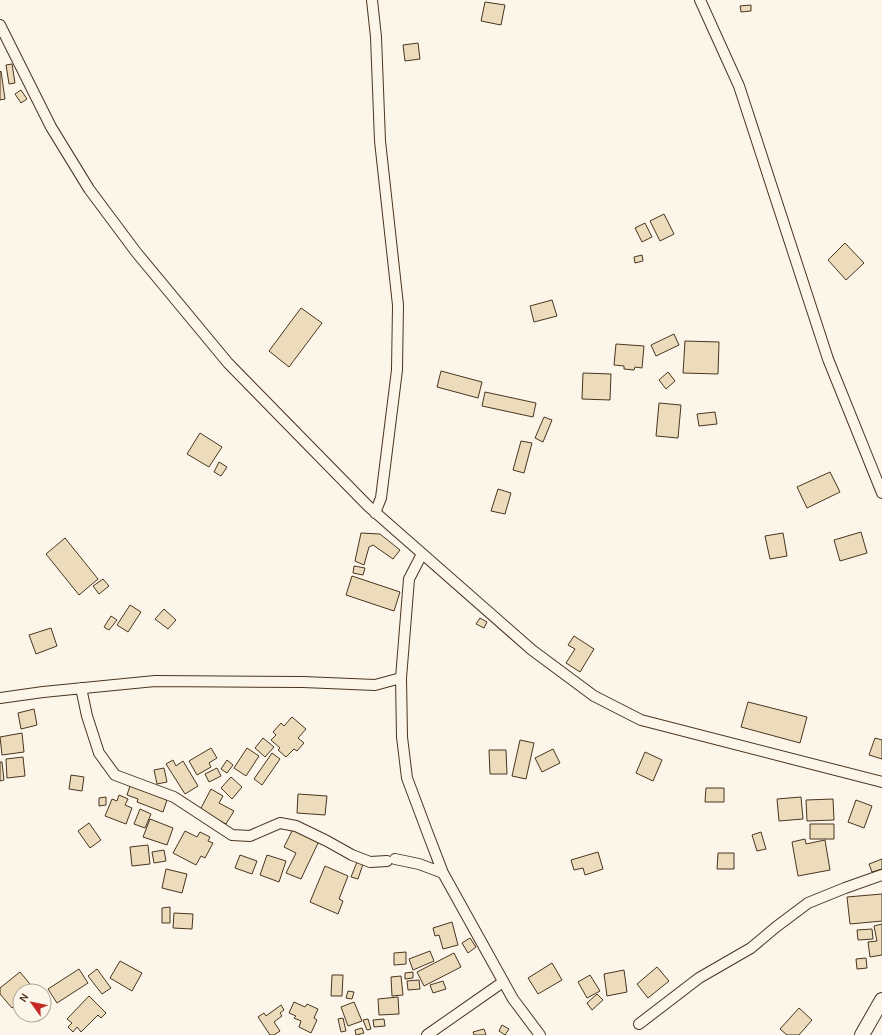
<svg xmlns="http://www.w3.org/2000/svg" width="882" height="1035" viewBox="0 0 882 1035" font-family="Karla,sans-serif">
<style>
.building{fill:#ecdcbc;stroke:#4a3520}
.lines{fill:none;stroke-linecap:round;stroke-linejoin:round}
.street-casing{stroke:#4a3520;stroke-width:12}
.secondary-casing{stroke:#4a3520;stroke-width:16}
.street{stroke:#fbf6e9;stroke-width:10}
.secondary{stroke:#fbf6e9;stroke-width:14}
</style>
<rect width="100%" height="100%" fill="#fbf6e9"/>
<path class="building" d="M 485,2 L 505,5 L 501,25 L 481,21 Z
M 751,5 L 751,11 L 741,12 L 740,6 Z
M 418,43 L 420,59 L 405,61 L 403,45 Z
M 12,64 L 15,83 L 9,84 L 6,65 Z
M 1,71 L 5,99 L 0,100 L 0,72 Z
M 21,90 L 27,99 L 21,103 L 15,94 Z
M 664,214 L 674,234 L 660,241 L 650,221 Z
M 645,223 L 652,237 L 642,242 L 635,228 Z
M 845,243 L 864,263 L 846,280 L 828,260 Z
M 642,255 L 643,261 L 635,263 L 634,257 Z
M 552,300 L 557,316 L 534,322 L 530,306 Z
M 301,308 L 322,323 L 289,367 L 269,351 Z
M 674,334 L 679,345 L 656,356 L 651,345 Z
M 685,341 L 719,342 L 718,374 L 683,373 Z
M 616,344 L 644,346 L 642,368 L 635,367 L 634,370 L 624,369 L 624,366 L 614,365 Z
M 441,371 L 482,382 L 478,398 L 437,387 Z
M 668,372 L 675,381 L 666,389 L 659,380 Z
M 583,373 L 611,374 L 610,400 L 582,399 Z
M 485,392 L 536,403 L 533,417 L 482,406 Z
M 659,403 L 681,405 L 678,438 L 656,436 Z
M 715,412 L 717,424 L 699,426 L 697,414 Z
M 544,417 L 552,420 L 543,442 L 535,438 Z
M 200,433 L 222,447 L 209,467 L 187,454 Z
M 521,441 L 532,443 L 524,473 L 513,470 Z
M 219,462 L 227,467 L 221,476 L 214,472 Z
M 830,472 L 840,492 L 807,508 L 797,487 Z
M 498,489 L 511,493 L 505,514 L 491,511 Z
M 861,532 L 867,553 L 840,561 L 834,540 Z
M 361,533 L 380,534 L 400,550 L 393,559 L 373,545 L 369,547 L 364,565 L 355,561 Z
M 783,533 L 787,556 L 770,559 L 765,536 Z
M 65,538 L 98,579 L 79,595 L 46,554 Z
M 354,566 L 365,568 L 363,575 L 353,573 Z
M 352,576 L 400,592 L 394,611 L 346,595 Z
M 103,579 L 109,586 L 99,594 L 93,586 Z
M 130,605 L 141,612 L 128,632 L 117,625 Z
M 164,609 L 176,620 L 168,629 L 155,619 Z
M 111,616 L 117,620 L 109,630 L 104,627 Z
M 480,618 L 487,622 L 484,628 L 476,624 Z
M 51,628 L 57,646 L 36,654 L 29,635 Z
M 574,636 L 594,649 L 580,672 L 566,663 L 575,649 L 568,645 Z
M 748,702 L 807,717 L 800,743 L 741,727 Z
M 34,709 L 37,725 L 21,729 L 18,713 Z
M 292,717 L 306,729 L 298,738 L 304,743 L 297,751 L 294,749 L 286,757 L 278,750 L 280,748 L 271,740 L 276,735 L 273,732 L 281,723 L 284,726 Z
M 22,733 L 24,752 L 2,755 L 0,737 Z
M 263,738 L 274,747 L 265,757 L 255,748 Z
M 875,738 L 882,740 L 882,759 L 869,755 Z
M 520,740 L 534,743 L 526,779 L 512,776 Z
M 211,748 L 217,758 L 209,763 L 211,767 L 197,775 L 189,761 Z
M 247,748 L 259,756 L 246,776 L 234,768 Z
M 553,749 L 560,763 L 542,772 L 535,758 Z
M 489,750 L 506,750 L 507,774 L 490,774 Z
M 645,752 L 662,760 L 653,781 L 636,773 Z
M 272,753 L 280,759 L 262,785 L 254,779 Z
M 23,757 L 25,776 L 7,778 L 6,759 Z
M 173,760 L 176,766 L 183,761 L 198,786 L 185,794 L 166,764 Z
M 227,760 L 233,765 L 227,773 L 221,769 Z
M 0,762 L 2,762 L 4,780 L 0,781 Z
M 164,768 L 167,782 L 157,784 L 154,770 Z
M 217,768 L 221,776 L 209,782 L 205,774 Z
M 71,775 L 84,777 L 82,791 L 69,789 Z
M 231,777 L 242,787 L 232,799 L 221,788 Z
M 130,786 L 167,800 L 163,812 L 137,802 L 138,799 L 127,795 Z
M 706,788 L 724,788 L 724,802 L 705,802 Z
M 211,789 L 223,796 L 219,803 L 234,811 L 226,824 L 200,810 Z
M 298,794 L 327,796 L 325,815 L 297,813 Z
M 119,795 L 128,799 L 125,805 L 132,808 L 126,824 L 105,816 L 112,799 L 117,801 Z
M 106,797 L 106,805 L 99,806 L 99,798 Z
M 801,797 L 803,819 L 779,821 L 777,799 Z
M 833,799 L 834,820 L 807,821 L 806,800 Z
M 856,800 L 872,806 L 864,828 L 848,822 Z
M 140,809 L 151,814 L 145,828 L 134,824 Z
M 150,819 L 173,828 L 167,845 L 143,837 Z
M 89,823 L 101,840 L 90,848 L 78,831 Z
M 810,824 L 834,824 L 834,839 L 810,839 Z
M 293,829 L 319,841 L 301,879 L 286,873 L 296,853 L 284,847 Z
M 185,831 L 197,837 L 200,832 L 210,837 L 208,841 L 213,843 L 205,858 L 201,856 L 196,865 L 173,853 Z
M 761,832 L 766,849 L 757,851 L 752,835 Z
M 805,839 L 806,844 L 825,840 L 830,870 L 798,876 L 792,842 Z
M 148,845 L 150,864 L 132,866 L 130,847 Z
M 164,850 L 166,861 L 154,863 L 152,852 Z
M 598,852 L 603,869 L 585,875 L 583,868 L 574,870 L 571,860 Z
M 718,853 L 734,853 L 734,869 L 717,869 Z
M 240,855 L 257,861 L 252,874 L 235,868 Z
M 267,855 L 286,861 L 279,882 L 260,875 Z
M 882,859 L 882,869 L 872,872 L 869,864 Z
M 357,862 L 363,864 L 358,879 L 351,877 Z
M 325,866 L 348,876 L 339,899 L 343,901 L 338,914 L 310,902 Z
M 166,869 L 187,874 L 182,893 L 162,888 Z
M 882,894 L 882,921 L 850,924 L 847,897 Z
M 170,907 L 170,923 L 162,923 L 162,908 Z
M 174,913 L 193,914 L 192,929 L 173,928 Z
M 452,922 L 458,945 L 443,949 L 439,935 L 435,936 L 433,928 Z
M 882,924 L 882,955 L 870,957 L 868,942 L 877,941 L 874,926 Z
M 872,929 L 873,939 L 858,940 L 857,930 Z
M 470,938 L 476,947 L 468,953 L 462,943 Z
M 430,951 L 434,961 L 413,970 L 409,959 Z
M 406,952 L 406,964 L 394,965 L 394,953 Z
M 454,953 L 461,967 L 424,986 L 417,972 Z
M 866,958 L 867,968 L 857,969 L 856,959 Z
M 120,961 L 142,973 L 132,991 L 110,978 Z
M 552,963 L 562,980 L 538,994 L 528,978 Z
M 657,967 L 669,981 L 648,998 L 637,984 Z
M 79,969 L 88,983 L 57,1003 L 48,989 Z
M 97,969 L 111,988 L 102,994 L 88,976 Z
M 624,970 L 627,992 L 607,996 L 604,974 Z
M 20,972 L 34,989 L 32,991 L 20,991 L 20,1001 L 12,1008 L 0,994 L 0,988 Z
M 413,972 L 413,978 L 405,979 L 405,973 Z
M 332,975 L 343,975 L 342,996 L 331,996 Z
M 590,975 L 600,991 L 587,998 L 578,982 Z
M 401,976 L 403,995 L 392,996 L 391,977 Z
M 419,980 L 420,989 L 408,990 L 407,981 Z
M 443,981 L 446,989 L 433,993 L 430,985 Z
M 348,991 L 354,992 L 352,999 L 346,998 Z
M 597,994 L 603,1000 L 592,1010 L 587,1003 Z
M 89,996 L 106,1013 L 101,1018 L 98,1015 L 81,1032 L 77,1027 L 73,1032 L 68,1027 L 72,1023 L 67,1019 Z
M 398,997 L 399,1014 L 379,1015 L 378,999 Z
M 294,1002 L 305,1007 L 307,1004 L 318,1009 L 314,1018 L 317,1020 L 311,1033 L 299,1027 L 301,1021 L 294,1018 L 296,1016 L 289,1013 Z
M 354,1002 L 362,1021 L 348,1026 L 341,1007 Z
M 281,1005 L 284,1010 L 280,1013 L 282,1016 L 274,1022 L 280,1031 L 274,1035 L 270,1035 L 258,1017 L 264,1013 L 266,1016 Z
M 799,1008 L 812,1020 L 799,1035 L 787,1035 L 780,1029 Z
M 343,1018 L 346,1031 L 341,1032 L 338,1019 Z
M 368,1019 L 371,1029 L 367,1030 L 363,1020 Z
M 384,1019 L 385,1026 L 374,1027 L 373,1020 Z
M 502,1025 L 509,1029 L 505,1035 L 499,1031 Z
M 362,1028 L 364,1033 L 356,1035 L 355,1030 Z
M 484,1029 L 486,1035 L 474,1035 L 473,1032 Z"/>
<g class="lines">
<defs>
<path id="street" d="M 372,0 L 376,37 L 380,141 L 398,305 L 397,370 L 381,498 L 375,513
M 700,0 L 739,86 L 828,359 L 882,493
M 0,25 L 51,127 L 89,189 L 136,252 L 228,363 L 368,506 L 532,650 L 594,696 L 641,720 L 882,782
M 401,678 L 402,737 L 407,778 L 428,834 L 443,873 L 513,999 L 540,1035
M 81,688 L 87,716 L 99,753 L 115,775 L 174,797 L 232,835 L 250,836 L 280,823 L 296,826 L 327,841 L 352,855 L 370,862 L 387,861
M 0,698 L 43,692 L 155,681 L 303,682 L 375,685 L 401,678 L 409,579 L 422,554
M 395,859 L 419,864 L 443,873
M 639,1024 L 699,978 L 751,948 L 776,927 L 808,903 L 845,888 L 882,875
M 427,1035 L 503,982"/>
<path id="secondary" d="M 862,1035 L 882,1000"/>
</defs>
<use href="#street" class="street-casing"/>
<use href="#secondary" class="secondary-casing"/>
<use href="#street" class="street"/>
<use href="#secondary" class="secondary"/>
</g>
<g transform="translate(32 1003) rotate(303)"><circle r="19" fill="#fbf6e9" stroke="#b4a999"/>
<path d="M0-3L7 15L0 10L-7 15Z" fill="#c62828"/>
<text y="-6" font-size="11" font-weight="bold" text-anchor="middle" fill="#4a3520">N</text>
</g>
</svg>
